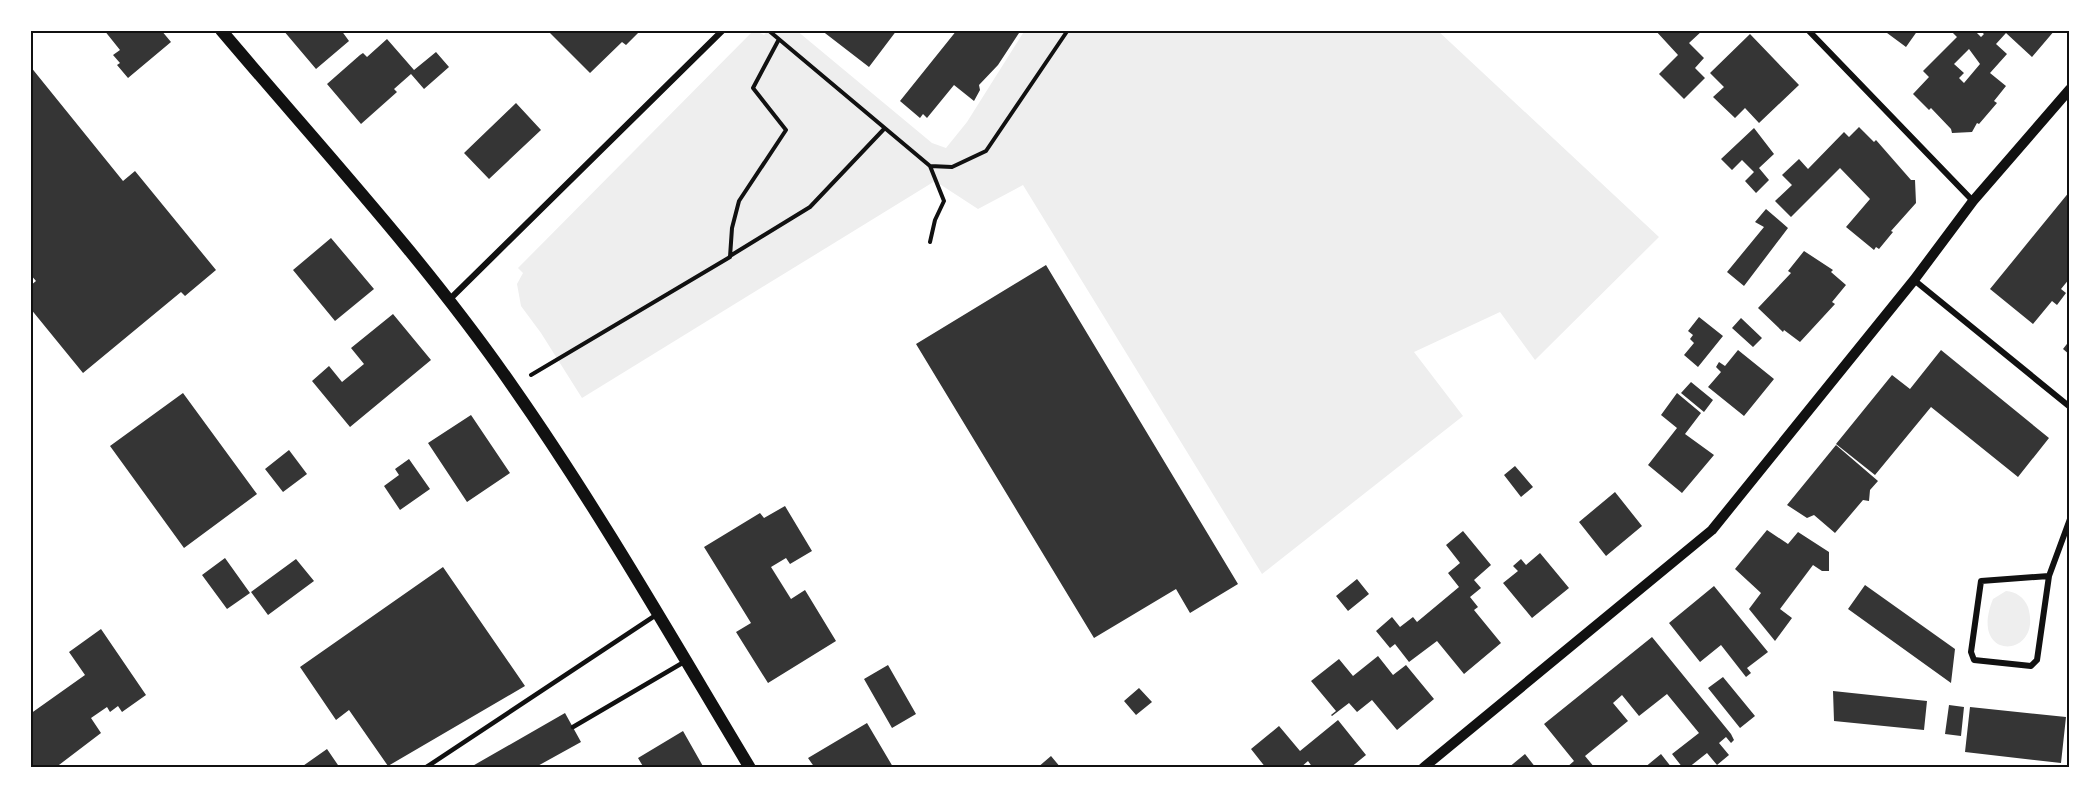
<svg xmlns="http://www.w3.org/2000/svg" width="2100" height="798" viewBox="0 0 2100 798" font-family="Lora,serif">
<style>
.green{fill:#eee}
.building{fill:#353535;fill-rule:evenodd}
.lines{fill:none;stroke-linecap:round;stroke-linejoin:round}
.path{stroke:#111;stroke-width:4}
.service{stroke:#111;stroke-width:4.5}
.minor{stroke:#111;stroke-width:6}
.tertiary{stroke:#111;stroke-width:10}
.secondary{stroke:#111;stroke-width:12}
.neatline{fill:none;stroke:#111;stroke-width:2}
</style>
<rect width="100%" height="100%" fill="#fff"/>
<path class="green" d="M 754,30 L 764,35 L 769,30 L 796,30 L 932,143 L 946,148 L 967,122 L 1025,30 L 1437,30 L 1659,237 L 1535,360 L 1500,312 L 1414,352 L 1463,416 L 1262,574 L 1023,185 L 978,209 L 935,181 L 582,398 L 541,333 L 521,306 L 517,284 L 523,273 L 518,268 Z
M 2006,591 C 2016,592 2024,597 2028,607 C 2044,659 1967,663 1993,599 Z"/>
<path class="building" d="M 104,30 L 161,30 L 171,42 L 128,78 L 117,65 L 120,63 L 113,55 L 120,50 Z
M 283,30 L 341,30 L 349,41 L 316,69 Z
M 547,30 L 641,30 L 626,45 L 622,42 L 590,73 Z
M 821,30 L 897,30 L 869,67 Z
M 957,30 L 1021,30 L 998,65 L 979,85 L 980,90 L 974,101 L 954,85 L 927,118 L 923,114 L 920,118 L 900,101 Z
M 1655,30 L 1703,30 L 1689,43 L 1704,58 L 1695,68 L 1705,78 L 1684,99 L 1659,74 L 1678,55 Z
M 1883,30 L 1918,30 L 1906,47 Z
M 1950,30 L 1974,30 L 1981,37 L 1984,34 L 1979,30 L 2055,30 L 2032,57 L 2006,33 L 1996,44 L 2007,54 L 1990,73 L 2006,86 L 1994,101 L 1997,103 L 1979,124 L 1977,123 L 1972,132 L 1952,133 L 1951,129 L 1931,108 L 1929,110 L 1913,94 L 1929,77 L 1923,71 L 1957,37 ZM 1969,49 L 1980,64 L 1964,83 L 1959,78 L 1964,73 L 1954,64 Z
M 1750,34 L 1799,85 L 1759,123 L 1745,108 L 1735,118 L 1713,97 L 1724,87 L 1710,73 Z
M 387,39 L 414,70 L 436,52 L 449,67 L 424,89 L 411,74 L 394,89 L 397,92 L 361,124 L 327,84 L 360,55 L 363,53 L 367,57 Z
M 30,66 L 123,181 L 135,171 L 216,270 L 185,296 L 181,292 L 83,373 L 30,308 L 30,286 L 36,281 L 30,274 Z
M 516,103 L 541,130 L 489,179 L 464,153 Z
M 1859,127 L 1874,142 L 1876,140 L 1911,180 L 1915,180 L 1916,203 L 1891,231 L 1893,232 L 1879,249 L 1876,247 L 1874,250 L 1846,227 L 1870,199 L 1840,168 L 1791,217 L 1775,201 L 1792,185 L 1782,175 L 1799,159 L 1808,169 L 1844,132 L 1849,137 Z
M 1754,128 L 1774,154 L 1759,168 L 1769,180 L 1756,193 L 1745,181 L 1754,172 L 1742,160 L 1732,170 L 1721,159 Z
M 2070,191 L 2070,278 L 2061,289 L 2066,293 L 2057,305 L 2052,301 L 2033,324 L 1990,289 Z
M 1766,209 L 1788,228 L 1744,286 L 1727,272 L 1764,227 L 1755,222 Z
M 331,238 L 374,289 L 335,321 L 293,270 Z
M 1804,251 L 1833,270 L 1831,272 L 1846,285 L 1832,302 L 1835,304 L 1800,342 L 1784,330 L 1783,332 L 1758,308 L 1791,273 L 1788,271 Z
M 1046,265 L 1238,584 L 1190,613 L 1176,589 L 1094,638 L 916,344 Z
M 393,314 L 431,360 L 350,427 L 312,381 L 329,366 L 342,382 L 364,364 L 351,348 Z
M 1699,317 L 1723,336 L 1698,367 L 1684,355 L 1694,343 L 1690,339 L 1693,335 L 1688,331 Z
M 1741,318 L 1762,338 L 1753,347 L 1732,328 Z
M 2070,340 L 2070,355 L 2063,349 Z
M 1738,350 L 1774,379 L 1744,416 L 1708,387 L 1721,372 L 1716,367 L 1719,362 L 1725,366 Z
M 1941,350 L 2049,438 L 2018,477 L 1931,407 L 1875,475 L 1836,444 L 1892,375 L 1910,389 Z
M 1691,382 L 1713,400 L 1704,412 L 1681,393 Z
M 183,393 L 257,494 L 184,548 L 110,446 Z
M 1677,393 L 1701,413 L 1685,434 L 1714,455 L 1682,493 L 1648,465 L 1677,428 L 1661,415 Z
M 471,415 L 510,473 L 467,502 L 428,443 Z
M 1836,445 L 1878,481 L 1870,490 L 1869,501 L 1863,500 L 1835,533 L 1814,515 L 1807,518 L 1787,505 Z
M 289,450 L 307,474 L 283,492 L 265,469 Z
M 409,459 L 430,489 L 400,510 L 384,486 L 399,475 L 395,469 Z
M 1515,466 L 1533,487 L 1521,497 L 1504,475 Z
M 1615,492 L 1642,526 L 1606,556 L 1579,522 Z
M 785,506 L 812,551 L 790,564 L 786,558 L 771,567 L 791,599 L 805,590 L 836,641 L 768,683 L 736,632 L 751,623 L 704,547 L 760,513 L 764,518 Z
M 1767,530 L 1788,544 L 1798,532 L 1829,552 L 1829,571 L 1822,571 L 1813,565 L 1780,609 L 1792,618 L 1775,641 L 1749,609 L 1761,593 L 1735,569 Z
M 1463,531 L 1491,565 L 1474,580 L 1481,588 L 1470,597 L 1478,607 L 1474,610 L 1501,643 L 1464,674 L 1437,641 L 1409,662 L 1395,644 L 1390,648 L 1376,631 L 1392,617 L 1400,627 L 1413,617 L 1417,622 L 1459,587 L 1448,573 L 1460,563 L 1446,545 Z
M 1540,553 L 1569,588 L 1532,618 L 1503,583 L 1518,571 L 1513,566 L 1521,559 L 1526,565 Z
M 225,558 L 250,593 L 227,609 L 202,575 Z
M 296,559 L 314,581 L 268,615 L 251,592 Z
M 443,567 L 525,686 L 388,766 L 349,710 L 336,720 L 300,667 Z
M 1357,579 L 1369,594 L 1348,611 L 1336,596 Z
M 1865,585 L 1955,649 L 1951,683 L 1848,609 Z
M 1714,586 L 1768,652 L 1747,668 L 1751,673 L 1746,677 L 1721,645 L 1700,662 L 1669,623 Z
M 101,629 L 146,695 L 122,712 L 118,706 L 110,712 L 107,707 L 91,718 L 101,733 L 55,768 L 30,768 L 30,714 L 85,675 L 69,652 Z
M 1652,637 L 1731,734 L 1734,740 L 1731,743 L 1726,737 L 1719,743 L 1729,755 L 1717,765 L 1707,753 L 1688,768 L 1683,768 L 1672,754 L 1699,733 L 1667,694 L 1639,716 L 1622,695 L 1613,703 L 1628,721 L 1585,756 L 1595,768 L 1566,768 L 1574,761 L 1544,724 Z
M 1378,656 L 1393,675 L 1406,665 L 1434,699 L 1397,730 L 1372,700 L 1357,712 L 1349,703 L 1332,716 L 1331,715 L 1336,711 L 1311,681 L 1339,659 L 1353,676 Z
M 888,665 L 916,714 L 892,728 L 864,679 Z
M 1723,677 L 1755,716 L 1740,728 L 1708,688 Z
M 1139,688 L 1152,702 L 1136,715 L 1124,701 Z
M 1833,691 L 1927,701 L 1924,730 L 1834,721 Z
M 1949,705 L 1964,707 L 1961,736 L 1945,734 Z
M 1970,707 L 2066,717 L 2061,763 L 1965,752 Z
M 565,713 L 581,742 L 534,768 L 469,768 Z
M 1338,720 L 1366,755 L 1350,768 L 1313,768 L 1308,761 L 1300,768 L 1266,768 L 1251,749 L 1279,726 L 1300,751 Z
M 867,723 L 893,767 L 815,768 L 808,758 Z
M 683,731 L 704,768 L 644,768 L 638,758 Z
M 327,749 L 340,768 L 300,768 Z
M 1525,754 L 1536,768 L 1508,768 Z
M 1661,754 L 1672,768 L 1644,768 Z
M 1051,756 L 1061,768 L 1037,768 Z"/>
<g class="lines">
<path class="path" d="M 768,30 L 930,166 L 952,167 L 986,151 L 1068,30
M 930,242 L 935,220 L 944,201 L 930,166
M 730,256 L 810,207 L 884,129
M 531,375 L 730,257 L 732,228 L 739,201 L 786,130 L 753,88 L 778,41"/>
<path class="service" d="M 573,727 L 684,662
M 425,768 L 656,615"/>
<path class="minor" d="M 1808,30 L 1973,201
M 1914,280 L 2070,407
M 449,300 L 723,30
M 2049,576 L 1981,581 L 1971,652 L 1974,660 L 2031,666 L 2037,660 L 2049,576 L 2070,519"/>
<path class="tertiary" d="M 1423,768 L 1712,530 L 1914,280 L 1973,201 L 2070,89"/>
<path class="secondary" d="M 221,30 C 320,147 426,261 513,387 C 599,510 673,640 750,768"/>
</g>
<rect width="2100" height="798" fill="none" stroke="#ffffff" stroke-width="63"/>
<rect x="32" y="32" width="2036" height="734" class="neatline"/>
</svg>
